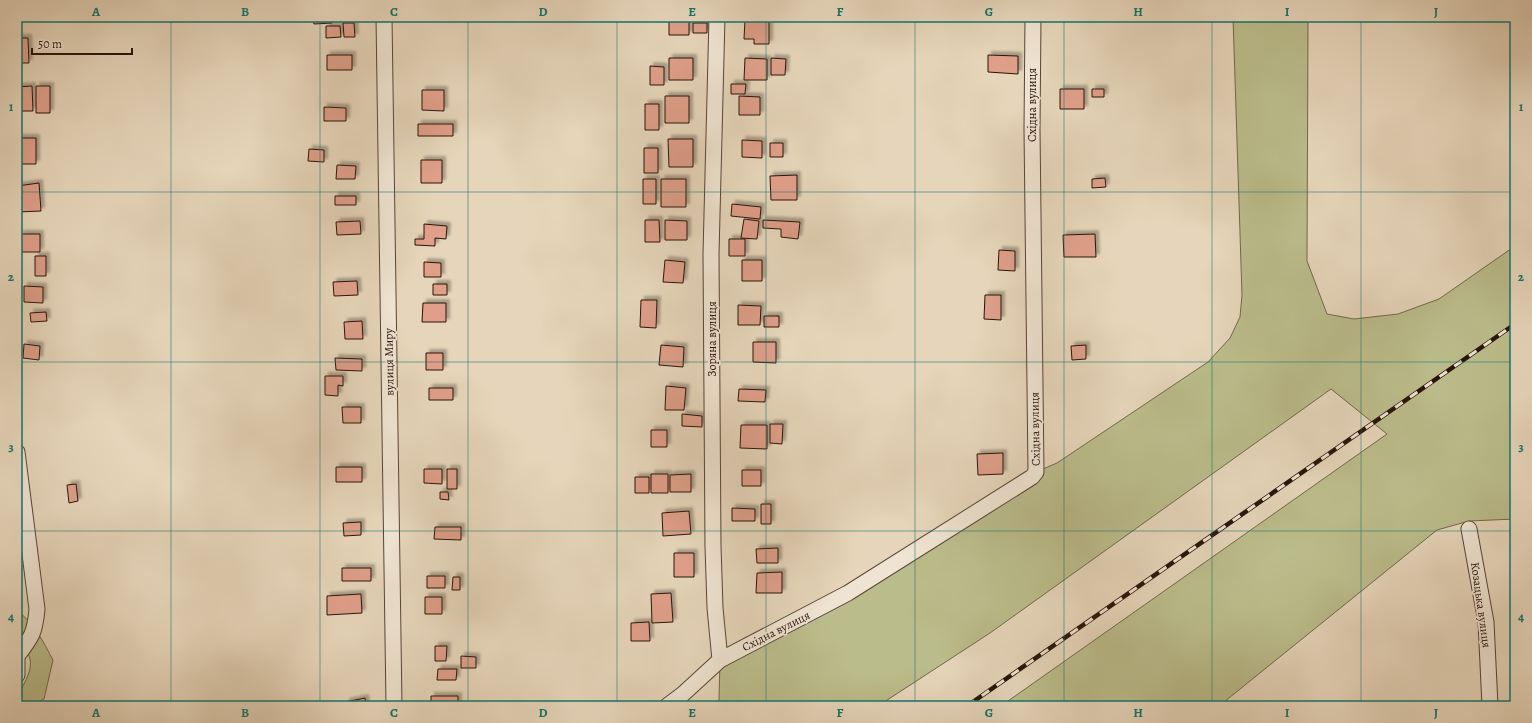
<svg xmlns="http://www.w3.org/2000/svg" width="1532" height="723" viewBox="0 0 1532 723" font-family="Alegreya,serif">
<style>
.green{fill:#bbbc8b;stroke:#72684b}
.building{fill:#df9f89;stroke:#29130b;filter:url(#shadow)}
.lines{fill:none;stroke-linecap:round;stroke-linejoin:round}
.minor-casing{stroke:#584437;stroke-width:17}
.minor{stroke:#efe4d2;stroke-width:15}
.rail-casing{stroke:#29130b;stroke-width:4.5}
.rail{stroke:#efe4d2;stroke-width:3;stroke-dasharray:9;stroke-linecap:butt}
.grid{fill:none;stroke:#0f766e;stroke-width:1;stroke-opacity:0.55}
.labels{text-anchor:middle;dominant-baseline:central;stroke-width:3.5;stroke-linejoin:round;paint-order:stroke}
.street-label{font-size:12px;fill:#29130b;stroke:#efe4d2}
.neatline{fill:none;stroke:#0f766e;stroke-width:1.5}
.grid-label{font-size:13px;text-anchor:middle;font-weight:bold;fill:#0f766e}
</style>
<defs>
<filter id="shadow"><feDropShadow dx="3.5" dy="-3.5" stdDeviation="1" flood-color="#0004"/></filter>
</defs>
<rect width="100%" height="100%" fill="#e6d5ba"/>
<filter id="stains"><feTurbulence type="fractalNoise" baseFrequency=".005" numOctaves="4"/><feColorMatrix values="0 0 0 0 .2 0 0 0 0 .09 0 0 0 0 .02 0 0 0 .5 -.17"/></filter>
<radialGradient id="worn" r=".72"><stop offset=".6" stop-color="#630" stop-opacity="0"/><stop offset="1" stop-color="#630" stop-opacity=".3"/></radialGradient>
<path class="green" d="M 1233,17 L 1308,17 L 1307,261 L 1327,314 L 1354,319 L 1398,314 L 1439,299 L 1515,246 L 1515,519 L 1469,521 L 1437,530 L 1219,706 L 1001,706 L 1387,434 L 1331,389 L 990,633 L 878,706 L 715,706 L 719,700 L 720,660 L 848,593 L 1036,472 L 1057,463 L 1208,362 L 1230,338 L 1240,317 L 1242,295 Z
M 17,611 C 35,623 43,642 53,660 L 44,699 L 32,705 L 21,703 L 19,693 C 31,672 38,658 17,640 Z"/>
<path class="building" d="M 313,17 L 332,17 L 332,23 L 314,24 Z
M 669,20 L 689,20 L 689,35 L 669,35 Z
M 745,20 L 769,21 L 769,44 L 754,44 L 754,39 L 744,39 Z
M 343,23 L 354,23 L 355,37 L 344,37 Z
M 693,23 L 707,23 L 707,33 L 693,33 Z
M 326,26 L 340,26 L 341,37 L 326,38 Z
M 17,38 L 28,38 L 29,63 L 17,63 Z
M 327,55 L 352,55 L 352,70 L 327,70 Z
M 988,55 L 1018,56 L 1018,74 L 988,72 Z
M 669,58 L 693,58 L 693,80 L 669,80 Z
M 745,58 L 767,59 L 767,80 L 744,80 Z
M 771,58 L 786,59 L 785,75 L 771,75 Z
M 650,66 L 664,67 L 664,85 L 650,85 Z
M 731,84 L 746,84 L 745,94 L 731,94 Z
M 32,86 L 33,111 L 17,111 L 17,87 Z
M 36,86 L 50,86 L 50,113 L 36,113 Z
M 1060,89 L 1084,89 L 1084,109 L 1060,109 Z
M 1092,89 L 1104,89 L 1104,97 L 1092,97 Z
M 422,90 L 444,90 L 444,111 L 422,110 Z
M 665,96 L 689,96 L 689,123 L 665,123 Z
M 739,96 L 760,97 L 760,115 L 739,115 Z
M 645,104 L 659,104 L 659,130 L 645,130 Z
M 324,107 L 346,108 L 346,121 L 324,121 Z
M 418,124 L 453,124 L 453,136 L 418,136 Z
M 17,138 L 36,138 L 36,164 L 17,164 Z
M 668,139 L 693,139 L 693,167 L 669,167 Z
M 742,140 L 762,141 L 762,158 L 742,157 Z
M 770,143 L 783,143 L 783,157 L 770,157 Z
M 644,148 L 658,148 L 658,173 L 644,173 Z
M 309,149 L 324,150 L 324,162 L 308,161 Z
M 421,160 L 442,160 L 442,183 L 421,183 Z
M 337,165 L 356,166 L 355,179 L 336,179 Z
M 797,175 L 797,200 L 771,200 L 770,176 Z
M 1105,178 L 1106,187 L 1092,188 L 1092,179 Z
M 643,179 L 656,179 L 656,204 L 643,204 Z
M 661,179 L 686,179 L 686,207 L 661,207 Z
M 39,183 L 41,211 L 17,212 L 17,186 Z
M 335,196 L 356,196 L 356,205 L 335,205 Z
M 732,204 L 761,207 L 760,219 L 731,216 Z
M 744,219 L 759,221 L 757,239 L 741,238 Z
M 645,220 L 659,220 L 660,242 L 645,242 Z
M 665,220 L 687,221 L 687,240 L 665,240 Z
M 763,220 L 800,222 L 798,239 L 781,237 L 781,229 L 763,228 Z
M 360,221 L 361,234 L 337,235 L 336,222 Z
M 424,224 L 447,226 L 446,239 L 435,238 L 435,246 L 415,245 L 415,239 L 424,239 Z
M 20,234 L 40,234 L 40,252 L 20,252 Z
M 1095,234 L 1096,257 L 1064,257 L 1063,235 Z
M 729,239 L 745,239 L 745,256 L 729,256 Z
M 999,250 L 1015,251 L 1015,271 L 998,270 Z
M 35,256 L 46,256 L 46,276 L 35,276 Z
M 665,260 L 685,262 L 683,283 L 663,282 Z
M 742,260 L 762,260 L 762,281 L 742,281 Z
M 424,262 L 441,263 L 441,277 L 424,277 Z
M 357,281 L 358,295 L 334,296 L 333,282 Z
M 433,284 L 447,284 L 447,295 L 433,295 Z
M 24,286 L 43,287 L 43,303 L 24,302 Z
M 985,295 L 1001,295 L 1001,320 L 984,319 Z
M 641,300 L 657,300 L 656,328 L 640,327 Z
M 423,303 L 446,303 L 446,322 L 422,322 Z
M 738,305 L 761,306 L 760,325 L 738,325 Z
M 46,312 L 47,321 L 31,322 L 30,313 Z
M 764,316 L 779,316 L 779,327 L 764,327 Z
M 362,321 L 363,339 L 345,339 L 344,322 Z
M 753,342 L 776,342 L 776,363 L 753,362 Z
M 24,344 L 40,346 L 39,360 L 23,358 Z
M 661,345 L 684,347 L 683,367 L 659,365 Z
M 1086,345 L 1086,359 L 1072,360 L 1071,346 Z
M 426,353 L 443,353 L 443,370 L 426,370 Z
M 335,358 L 362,359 L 362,371 L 336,370 Z
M 325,376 L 343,376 L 343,386 L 338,385 L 338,396 L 325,395 Z
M 666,386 L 686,388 L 684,410 L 665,410 Z
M 429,388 L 453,388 L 453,400 L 429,400 Z
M 739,389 L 766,390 L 765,402 L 738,401 Z
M 342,407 L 361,407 L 361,423 L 343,423 Z
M 682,414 L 702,416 L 702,427 L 682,426 Z
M 770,424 L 783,424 L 782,444 L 770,443 Z
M 741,425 L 767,425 L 767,449 L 740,448 Z
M 651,430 L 667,430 L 667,447 L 651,447 Z
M 1003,453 L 1003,474 L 978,475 L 977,454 Z
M 336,467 L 362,467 L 362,482 L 336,482 Z
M 424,469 L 442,469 L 442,484 L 424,483 Z
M 447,469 L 457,469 L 457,489 L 447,489 Z
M 742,470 L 761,470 L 761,486 L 742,486 Z
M 651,474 L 668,474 L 668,493 L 651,493 Z
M 691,474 L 691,492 L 670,492 L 670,475 Z
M 635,477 L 649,477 L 649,493 L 635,493 Z
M 76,484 L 78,501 L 69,503 L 67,485 Z
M 440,492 L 448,492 L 449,500 L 440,499 Z
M 761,504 L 771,504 L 771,524 L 761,524 Z
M 732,508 L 755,509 L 755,521 L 732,521 Z
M 689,511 L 691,534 L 663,536 L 662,513 Z
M 361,522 L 361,535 L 344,536 L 343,523 Z
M 435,527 L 461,527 L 461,540 L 434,539 Z
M 778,548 L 778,563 L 757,563 L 756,549 Z
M 674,553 L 694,553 L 694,577 L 674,577 Z
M 342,568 L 371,568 L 371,581 L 342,581 Z
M 782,572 L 782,593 L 756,593 L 757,573 Z
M 427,576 L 445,576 L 445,588 L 427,588 Z
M 453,577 L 460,577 L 460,590 L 452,590 Z
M 671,593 L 673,622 L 652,623 L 651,594 Z
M 361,594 L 362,613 L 327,615 L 327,596 Z
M 425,597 L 442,597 L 442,614 L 425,614 Z
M 649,622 L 650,641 L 631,641 L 631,623 Z
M 435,646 L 447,646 L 446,661 L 435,661 Z
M 461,656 L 476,657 L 476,668 L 461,668 Z
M 438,669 L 457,669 L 456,680 L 437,680 Z
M 431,696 L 458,696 L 458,706 L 431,706 Z
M 365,698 L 366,706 L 347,706 L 346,702 Z"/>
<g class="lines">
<defs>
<path id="minor" d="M 384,17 L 394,706
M 717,17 L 711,254 L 713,546 L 715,608 L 720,660
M 17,452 L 37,609 C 35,632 32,637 18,655
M 1469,529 L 1486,622 L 1490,706
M 17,653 L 17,675
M 667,706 L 683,694 L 720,660 L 848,593 L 1032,477 L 1036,472 L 1032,129 L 1033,17"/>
</defs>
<use href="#minor" class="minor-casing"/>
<use href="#minor" class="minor"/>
<defs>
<path id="rail" d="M 967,706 L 1515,324"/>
</defs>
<use href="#rail" class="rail-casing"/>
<use href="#rail" class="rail"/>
</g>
<path class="grid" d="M 171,17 L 171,706M 320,17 L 320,706M 468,17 L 468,706M 617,17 L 617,706M 766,17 L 766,706M 915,17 L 915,706M 1064,17 L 1064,706M 1212,17 L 1212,706M 1361,17 L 1361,706M 17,192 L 1515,192M 17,362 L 1515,362M 17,531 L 1515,531"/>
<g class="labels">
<g class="street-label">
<text transform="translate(1032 105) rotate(-90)">Східна вулиця</text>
<text transform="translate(712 339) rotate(-90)">Зоряна вулиця</text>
<text transform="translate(389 362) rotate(-91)">вулиця Миру</text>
<text transform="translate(1035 429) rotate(-91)">Східна вулиця</text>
<text transform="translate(1481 605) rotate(82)">Козацька вулиця</text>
<text transform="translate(776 631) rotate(-27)">Східна вулиця</text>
</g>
</g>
<rect width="1532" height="723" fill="none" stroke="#e6d5ba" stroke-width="44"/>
<path d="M32 48v6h100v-6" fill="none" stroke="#29130b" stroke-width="2"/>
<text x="38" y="48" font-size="12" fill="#29130b" stroke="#efe4d2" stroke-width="3" paint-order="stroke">50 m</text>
<rect x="22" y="22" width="1488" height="679" class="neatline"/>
<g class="grid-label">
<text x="96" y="16">A</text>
<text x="245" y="16">B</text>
<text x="394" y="16">C</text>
<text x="543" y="16">D</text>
<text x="692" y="16">E</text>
<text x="840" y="16">F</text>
<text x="989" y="16">G</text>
<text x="1138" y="16">H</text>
<text x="1287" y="16">I</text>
<text x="1436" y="16">J</text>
<text x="11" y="111">1</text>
<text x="1521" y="111">1</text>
<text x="11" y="281">2</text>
<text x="1521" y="281">2</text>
<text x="11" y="451">3</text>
<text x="1521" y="451">3</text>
<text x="11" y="621">4</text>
<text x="1521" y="621">4</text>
<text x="96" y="717">A</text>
<text x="245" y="717">B</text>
<text x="394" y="717">C</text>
<text x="543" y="717">D</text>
<text x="692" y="717">E</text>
<text x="840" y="717">F</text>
<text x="989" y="717">G</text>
<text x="1138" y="717">H</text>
<text x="1287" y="717">I</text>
<text x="1436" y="717">J</text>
</g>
<rect width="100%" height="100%" filter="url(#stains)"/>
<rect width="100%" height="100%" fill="url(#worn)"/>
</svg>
